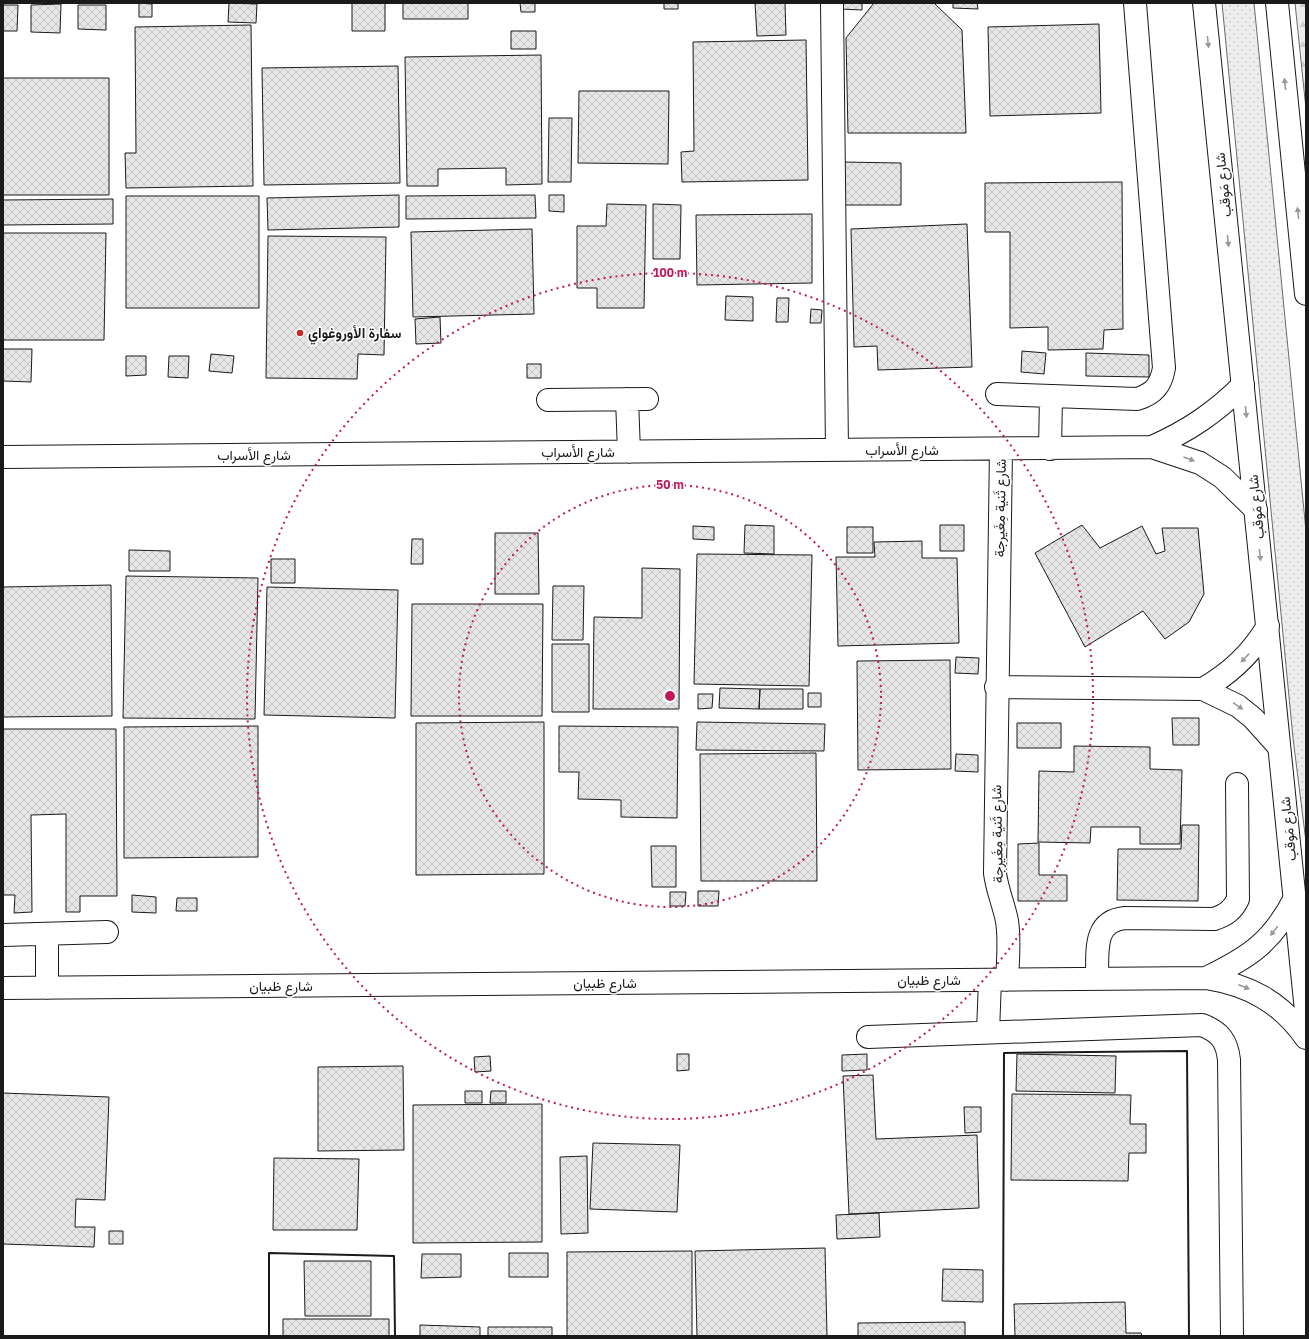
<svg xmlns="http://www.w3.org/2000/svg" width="1309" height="1339" viewBox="0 0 1309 1339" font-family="'IBM Plex Sans',Vazirmatn,sans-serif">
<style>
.grass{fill:url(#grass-dots);stroke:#6a6a6a}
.forest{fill:url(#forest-firs);stroke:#6a6a6a}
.building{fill:url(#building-cross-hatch);stroke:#1a1a1a}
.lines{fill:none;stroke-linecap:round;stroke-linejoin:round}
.minor-casing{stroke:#1a1a1a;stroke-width:24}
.major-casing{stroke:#1a1a1a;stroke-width:24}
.minor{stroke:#fff;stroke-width:22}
.major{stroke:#fff;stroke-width:22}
.wall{stroke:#1a1a1a;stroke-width:2}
.oneway{fill:#989898}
.ring{fill:none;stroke:#c2185b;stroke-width:2;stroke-dasharray:2 4}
.poi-dot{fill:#c62828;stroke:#fff;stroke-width:1.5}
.labels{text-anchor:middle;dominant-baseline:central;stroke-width:3;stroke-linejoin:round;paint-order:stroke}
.street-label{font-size:14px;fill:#1a1a1a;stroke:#fff}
.poi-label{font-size:14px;font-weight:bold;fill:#1a1a1a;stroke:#fff;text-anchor:start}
.centre{fill:#c2185b;stroke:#fff;stroke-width:2}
.ring-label{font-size:12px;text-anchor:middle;font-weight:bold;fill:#c2185b;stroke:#fff;stroke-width:3;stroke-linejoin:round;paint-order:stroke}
</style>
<defs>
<pattern id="grass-dots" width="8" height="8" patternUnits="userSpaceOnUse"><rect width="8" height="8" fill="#ededed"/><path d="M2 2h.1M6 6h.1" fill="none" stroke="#cbcbcb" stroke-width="1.8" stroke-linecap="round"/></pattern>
<pattern id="forest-firs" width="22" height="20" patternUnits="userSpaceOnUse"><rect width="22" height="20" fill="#ededed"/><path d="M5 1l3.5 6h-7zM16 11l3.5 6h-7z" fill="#cbcbcb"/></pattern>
<pattern id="building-cross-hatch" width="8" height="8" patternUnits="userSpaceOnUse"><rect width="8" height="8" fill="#e6e6e6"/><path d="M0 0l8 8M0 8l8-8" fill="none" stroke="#c5c5c5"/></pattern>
</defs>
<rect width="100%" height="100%" fill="#fff"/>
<path class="grass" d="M 1222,3 L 1254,3 L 1306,531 L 1306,842 L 1293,738 Z"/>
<path class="forest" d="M 1295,3 L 1306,3 L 1306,109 Z"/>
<path class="building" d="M 139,3 L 152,4 L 152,17 L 139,17 Z
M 229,3 L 257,4 L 256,23 L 228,22 Z
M 352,3 L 385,3 L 385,31 L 352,31 Z
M 403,3 L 468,3 L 468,19 L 403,19 Z
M 520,3 L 535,3 L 535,12 L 521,12 Z
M 664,3 L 678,3 L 678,9 L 664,9 Z
M 755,3 L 785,3 L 786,35 L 757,36 Z
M 841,3 L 862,3 L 862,10 L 840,9 Z
M 874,3 L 934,3 L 962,30 L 966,133 L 848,133 L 846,38 Z
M 953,3 L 977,3 L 978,9 L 953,8 Z
M 61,4 L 60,33 L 31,32 L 31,5 Z
M 3,5 L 18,5 L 17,31 L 3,31 Z
M 78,5 L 106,5 L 106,30 L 78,29 Z
M 1099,24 L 1101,113 L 990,116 L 988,27 Z
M 251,25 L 253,186 L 126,188 L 125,153 L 136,153 L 135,27 Z
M 511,31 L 536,31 L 536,49 L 511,49 Z
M 806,40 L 808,180 L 682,182 L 681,152 L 694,151 L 693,42 Z
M 541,55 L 542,184 L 506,185 L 506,168 L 438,169 L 438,186 L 407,186 L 405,57 Z
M 398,66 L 400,183 L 264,185 L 262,68 Z
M 3,78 L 109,78 L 109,195 L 3,195 Z
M 579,91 L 669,91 L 668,164 L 578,163 Z
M 549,118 L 572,118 L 571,182 L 548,182 Z
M 843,162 L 901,163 L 901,205 L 843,205 Z
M 1122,182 L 1123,329 L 1104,330 L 1103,349 L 1048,350 L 1048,327 L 1010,328 L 1010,232 L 985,232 L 985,183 Z
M 399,195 L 399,227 L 268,230 L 267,198 Z
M 535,195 L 536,218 L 406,219 L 406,196 Z
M 549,195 L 564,195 L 564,212 L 549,211 Z
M 126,196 L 259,196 L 259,308 L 126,308 Z
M 113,199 L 113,224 L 3,225 L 3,200 Z
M 607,204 L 646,205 L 644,308 L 597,308 L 597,288 L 577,288 L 577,226 L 606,226 Z
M 653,204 L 681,205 L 680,259 L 653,259 Z
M 812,214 L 812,283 L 697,285 L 696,215 Z
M 967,224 L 972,367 L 878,370 L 877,346 L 854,347 L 851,229 Z
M 532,229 L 534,314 L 413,317 L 411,232 Z
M 3,233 L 106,233 L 104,340 L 3,340 Z
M 268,236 L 386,237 L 384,355 L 358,354 L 357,379 L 266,378 Z
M 726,296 L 753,297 L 753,321 L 725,320 Z
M 777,298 L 789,298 L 788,322 L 776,322 Z
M 811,309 L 822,310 L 821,323 L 810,323 Z
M 440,317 L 441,343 L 416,344 L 415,319 Z
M 3,349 L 32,349 L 31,382 L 3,381 Z
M 1022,351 L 1046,353 L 1044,374 L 1021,372 Z
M 1086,353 L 1149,355 L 1149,377 L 1086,376 Z
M 211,354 L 234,356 L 232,373 L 209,371 Z
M 126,356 L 146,356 L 146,375 L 126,376 Z
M 169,356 L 189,356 L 188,378 L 168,377 Z
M 527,364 L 541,364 L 541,378 L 527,378 Z
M 745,525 L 774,526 L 774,554 L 744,553 Z
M 940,525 L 964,525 L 964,551 L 940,551 Z
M 1082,525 L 1100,548 L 1142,526 L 1156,554 L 1165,551 L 1162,528 L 1198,528 L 1204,594 L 1189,622 L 1165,639 L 1143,611 L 1085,647 L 1035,553 Z
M 693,526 L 714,527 L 714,540 L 693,539 Z
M 847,527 L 873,527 L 873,553 L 847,553 Z
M 495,533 L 538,533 L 539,594 L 495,594 Z
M 412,539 L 423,539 L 423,564 L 411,564 Z
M 922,541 L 922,558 L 957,558 L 959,643 L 838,646 L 836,557 L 875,557 L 874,542 Z
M 129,550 L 170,551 L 170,571 L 129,571 Z
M 697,554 L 812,555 L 809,686 L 694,684 Z
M 271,559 L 295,559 L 295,583 L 271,583 Z
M 642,568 L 680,569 L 679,709 L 593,709 L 594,617 L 642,618 Z
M 126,576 L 258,578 L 255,719 L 123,718 Z
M 111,585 L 112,716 L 3,717 L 3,587 Z
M 553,586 L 584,586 L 583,640 L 552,640 Z
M 267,587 L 398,590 L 395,718 L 264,715 Z
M 412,604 L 543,604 L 542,716 L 411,716 Z
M 552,644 L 589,644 L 589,712 L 552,712 Z
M 956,657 L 979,658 L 978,674 L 955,673 Z
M 950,660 L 951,769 L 858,770 L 857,661 Z
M 720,688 L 760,689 L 759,709 L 719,708 Z
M 760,689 L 803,689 L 803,709 L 759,709 Z
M 808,693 L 821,693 L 821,707 L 808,707 Z
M 698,694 L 713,694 L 712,708 L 698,709 Z
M 1172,718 L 1199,718 L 1199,745 L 1173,745 Z
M 544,722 L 544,874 L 416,875 L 416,723 Z
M 697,722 L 825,724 L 824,751 L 696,750 Z
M 1017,723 L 1061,723 L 1061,748 L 1017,748 Z
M 258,726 L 258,857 L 124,858 L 124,727 Z
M 559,726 L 678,727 L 677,818 L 621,817 L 621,800 L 578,799 L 579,772 L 559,772 Z
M 3,729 L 116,729 L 117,896 L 80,896 L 80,912 L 66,912 L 66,814 L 31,815 L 32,912 L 14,913 L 15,895 L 3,895 Z
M 1074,746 L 1150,747 L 1150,769 L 1182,770 L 1180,844 L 1140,844 L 1140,827 L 1091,827 L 1090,843 L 1038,842 L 1039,771 L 1074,772 Z
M 816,753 L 817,881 L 701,881 L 700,754 Z
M 956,754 L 978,755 L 978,772 L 955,771 Z
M 1182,825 L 1199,825 L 1198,901 L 1117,900 L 1118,849 L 1181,849 Z
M 1039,843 L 1039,875 L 1067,875 L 1067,901 L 1018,901 L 1018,844 Z
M 651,846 L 676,846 L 676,887 L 652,887 Z
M 698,891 L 719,891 L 718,906 L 698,906 Z
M 670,892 L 686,892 L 685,906 L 670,906 Z
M 132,895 L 156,897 L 156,913 L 132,912 Z
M 177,898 L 197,898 L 197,911 L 176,911 Z
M 677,1054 L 689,1054 L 689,1070 L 677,1071 Z
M 867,1054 L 867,1070 L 842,1071 L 842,1055 Z
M 1017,1054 L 1116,1056 L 1115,1093 L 1016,1091 Z
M 490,1056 L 491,1071 L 475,1072 L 474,1057 Z
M 403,1066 L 404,1150 L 318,1151 L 318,1067 Z
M 873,1075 L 876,1139 L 977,1135 L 979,1208 L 849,1214 L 843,1076 Z
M 465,1091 L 482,1091 L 482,1103 L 465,1103 Z
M 491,1091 L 506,1091 L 506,1103 L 490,1103 Z
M 3,1093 L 109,1097 L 105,1200 L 76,1199 L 75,1227 L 95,1227 L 94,1247 L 3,1244 Z
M 1012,1094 L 1131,1095 L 1130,1124 L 1146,1124 L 1146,1153 L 1129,1153 L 1128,1181 L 1011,1180 Z
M 542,1104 L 542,1242 L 413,1243 L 413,1105 Z
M 964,1107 L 981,1107 L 981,1132 L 965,1133 Z
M 593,1143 L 680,1145 L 677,1212 L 590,1209 Z
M 587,1156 L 588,1233 L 561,1234 L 560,1157 Z
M 274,1158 L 359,1159 L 357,1230 L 273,1230 Z
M 879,1213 L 880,1237 L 837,1239 L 836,1215 Z
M 109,1231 L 123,1231 L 123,1244 L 109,1244 Z
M 825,1248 L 827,1336 L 697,1336 L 695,1251 Z
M 692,1251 L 692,1336 L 567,1336 L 567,1252 Z
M 509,1253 L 548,1253 L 548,1277 L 509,1277 Z
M 422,1254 L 461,1254 L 461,1277 L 421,1278 Z
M 304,1261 L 371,1261 L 371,1316 L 305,1316 Z
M 943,1269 L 983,1270 L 983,1302 L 942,1301 Z
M 1125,1302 L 1126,1333 L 1141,1333 L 1142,1336 L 1015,1336 L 1014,1304 Z
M 283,1319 L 389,1319 L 389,1336 L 283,1336 Z
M 965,1322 L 965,1336 L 858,1336 L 858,1323 Z
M 420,1325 L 480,1327 L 480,1336 L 420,1336 Z
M 488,1327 L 552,1327 L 552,1336 L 488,1336 Z"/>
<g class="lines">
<defs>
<path id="minor" d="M 832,3 L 837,450
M 997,394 L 1137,399 C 1154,394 1161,385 1164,368 L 1135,3
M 627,399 L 629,452
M 548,400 L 647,399
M 1152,447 C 1188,431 1215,413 1243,385
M 1001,449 L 995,873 C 997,890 1004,905 1007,921 C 1010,940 1008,960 1007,980
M 1050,449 L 1051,396
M 3,457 L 1152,447 L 1200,463 L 1222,477 L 1256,510
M 996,687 L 1203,689 L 1238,706 L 1253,718 L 1279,747
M 1203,689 C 1231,673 1251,654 1268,626
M 47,934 L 47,988
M 3,935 L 107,932
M 1206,978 C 1250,957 1272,942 1295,898
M 1097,979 C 1098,953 1092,921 1125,918 L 1214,919 C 1226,915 1233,910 1238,899 L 1237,784
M 3,988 L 1206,978 C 1249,985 1281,1002 1306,1038
M 988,1032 L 990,980
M 868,1037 L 1202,1025 C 1220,1032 1227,1041 1229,1060 L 1232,1336"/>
<path id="major" d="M 1204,3 L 1306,1011
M 1277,3 L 1306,294"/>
</defs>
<use href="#minor" class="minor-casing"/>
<use href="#major" class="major-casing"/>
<use href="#minor" class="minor"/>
<use href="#major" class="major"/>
<path class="wall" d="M 269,1336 L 269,1253 L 394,1256 L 395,1336
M 1003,1336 L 1004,1053 L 1187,1051 L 1189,1336"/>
</g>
<defs><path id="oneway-solid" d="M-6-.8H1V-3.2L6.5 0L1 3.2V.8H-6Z"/></defs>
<g class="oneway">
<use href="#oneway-solid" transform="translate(1208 42) rotate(84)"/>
<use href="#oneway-solid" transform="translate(1285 84) rotate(-96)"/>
<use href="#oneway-solid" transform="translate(1298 213) rotate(-96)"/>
<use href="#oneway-solid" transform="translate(1228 241) rotate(84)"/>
<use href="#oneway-solid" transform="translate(1246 412) rotate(84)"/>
<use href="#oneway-solid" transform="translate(1189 459) rotate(20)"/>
<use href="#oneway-solid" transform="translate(1260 555) rotate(84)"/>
<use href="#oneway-solid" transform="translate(1245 658) rotate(133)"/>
<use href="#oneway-solid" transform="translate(1238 706) rotate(34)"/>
<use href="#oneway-solid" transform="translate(1274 931) rotate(129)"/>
<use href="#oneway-solid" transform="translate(1244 987) rotate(21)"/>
</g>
<g class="ring">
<circle cx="670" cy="696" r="211"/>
<circle cx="670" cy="696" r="423"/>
</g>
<circle class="poi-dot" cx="300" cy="333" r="4"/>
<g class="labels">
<g class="street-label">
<text transform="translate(1223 185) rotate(-96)">شارع مَوقب</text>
<text x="902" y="450">شارع الأسراب</text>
<text x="578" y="452">شارع الأسراب</text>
<text x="254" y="455">شارع الأسراب</text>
<text transform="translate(1256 507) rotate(-96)">شارع مَوقب</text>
<text transform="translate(1000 508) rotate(-89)">شارع ثَنية مِغَيرجة</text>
<text transform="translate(1288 829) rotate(-96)">شارع مَوقب</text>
<text transform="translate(997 834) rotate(-91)">شارع ثَنية مِغَيرجة</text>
<text x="929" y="980">شارع ظبيان</text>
<text x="605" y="983">شارع ظبيان</text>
<text x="281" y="986">شارع ظبيان</text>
</g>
<g class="poi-label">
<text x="308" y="333">سفارة الأوروغواي</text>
</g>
</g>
<circle cx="670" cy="696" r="6" class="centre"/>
<g class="ring-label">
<text x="670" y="277">100 m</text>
<text x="670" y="489">50 m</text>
</g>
<rect width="1309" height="1339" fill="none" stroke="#1a1a1a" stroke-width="8"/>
</svg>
